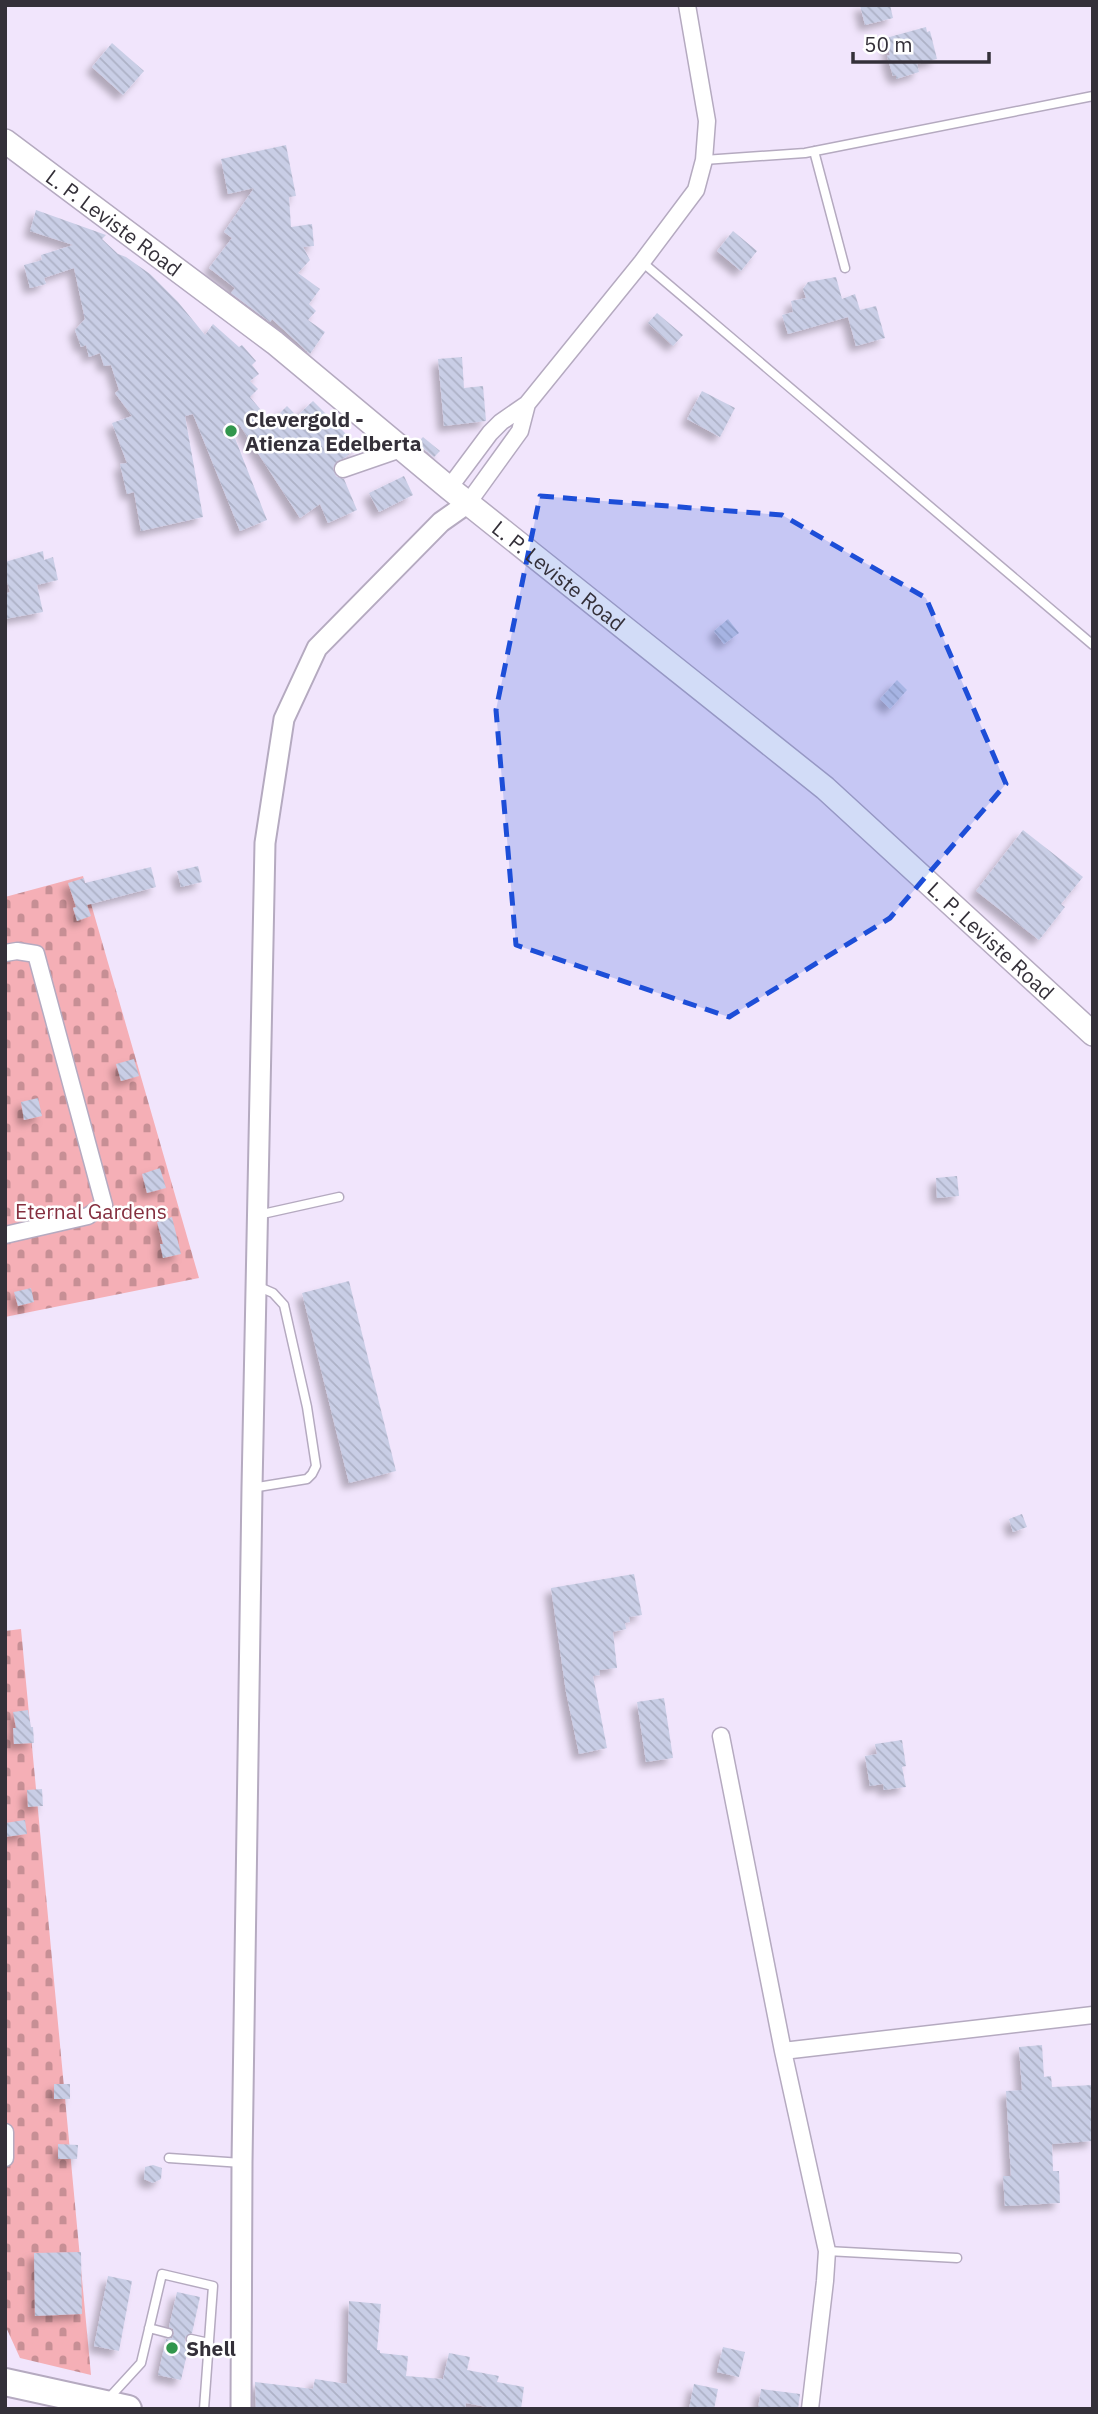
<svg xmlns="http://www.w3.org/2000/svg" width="1098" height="2414" viewBox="0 0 1098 2414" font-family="'IBM Plex Sans',sans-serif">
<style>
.cemetery{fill:url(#cemetery-stones)}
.building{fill:url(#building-back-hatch);filter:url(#shadow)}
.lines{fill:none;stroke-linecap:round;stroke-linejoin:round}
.service-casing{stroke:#b5aac0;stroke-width:11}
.minor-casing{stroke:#b5aac0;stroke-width:19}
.tertiary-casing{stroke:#b5aac0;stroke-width:23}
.secondary-casing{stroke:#b5aac0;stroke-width:26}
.trunk-casing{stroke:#b5aac0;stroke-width:30}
.service{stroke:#fff;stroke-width:8}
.minor{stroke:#fff;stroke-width:16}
.tertiary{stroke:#fff;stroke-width:19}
.secondary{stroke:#fff;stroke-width:23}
.trunk{stroke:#fff;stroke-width:26}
.marked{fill:#1d4ed8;fill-opacity:0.2;stroke:#1d4ed8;stroke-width:5;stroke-dasharray:14 9;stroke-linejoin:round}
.poi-dot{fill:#31964c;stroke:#fff;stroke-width:2.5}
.labels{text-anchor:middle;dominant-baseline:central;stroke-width:5;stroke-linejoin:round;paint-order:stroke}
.street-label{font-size:21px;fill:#343039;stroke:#fff}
.poi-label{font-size:21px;font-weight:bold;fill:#343039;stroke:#fff;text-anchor:start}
.park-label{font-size:21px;fill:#852f3f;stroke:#fff}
</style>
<defs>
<pattern id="cemetery-stones" width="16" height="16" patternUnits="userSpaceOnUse" patternTransform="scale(1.75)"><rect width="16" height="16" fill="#f5afb6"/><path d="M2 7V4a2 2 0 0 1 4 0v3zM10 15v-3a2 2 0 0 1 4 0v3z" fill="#c78f95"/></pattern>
<pattern id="building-back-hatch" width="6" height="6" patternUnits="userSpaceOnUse" patternTransform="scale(1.75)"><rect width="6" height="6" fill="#c9cee6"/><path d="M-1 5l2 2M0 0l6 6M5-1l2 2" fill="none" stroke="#adb1c6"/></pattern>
<filter id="shadow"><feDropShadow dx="-6" dy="6" stdDeviation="3.5" flood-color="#0004"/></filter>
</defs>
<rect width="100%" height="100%" fill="#f1e5fc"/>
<path class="cemetery" d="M 83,876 L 199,1278 L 5,1317 L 5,897 Z
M 21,1629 L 91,2375 L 20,2358 L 5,2325 L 5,1631 Z"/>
<path class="building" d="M 860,5 L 890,5 L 893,18 L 865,25 Z
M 926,27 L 927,32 L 930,31 L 937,59 L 917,64 L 919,72 L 896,79 L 896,75 L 893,76 L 887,56 L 890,55 L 886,38 Z
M 112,43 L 144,71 L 123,95 L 92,67 Z
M 286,145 L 296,196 L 289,197 L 291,227 L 312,224 L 314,246 L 303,247 L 310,260 L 298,273 L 320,289 L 309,304 L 316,311 L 308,320 L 325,332 L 310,354 L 272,319 L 270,322 L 231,293 L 235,288 L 209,268 L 232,238 L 224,232 L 254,188 L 228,194 L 221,159 Z
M 36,210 L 106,235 L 102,239 L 118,254 L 126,257 L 150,274 L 178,302 L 205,335 L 213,324 L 239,347 L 242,345 L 256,361 L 252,365 L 259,374 L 250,381 L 258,389 L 250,397 L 271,422 L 287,406 L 297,416 L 313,401 L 358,446 L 346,457 L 336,462 L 333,468 L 336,476 L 344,479 L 357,510 L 328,523 L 320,504 L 300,518 L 239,424 L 231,428 L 267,520 L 240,531 L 193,414 L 185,416 L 203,517 L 141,531 L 134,492 L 127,494 L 120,464 L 127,463 L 112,423 L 132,416 L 115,393 L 119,390 L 111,365 L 104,366 L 100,353 L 89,357 L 86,345 L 81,347 L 75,330 L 85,319 L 74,268 L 44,278 L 46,284 L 30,288 L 24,265 L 42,260 L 41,255 L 73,245 L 30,231 Z
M 733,231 L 757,251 L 741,271 L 717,251 Z
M 836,277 L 842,299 L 855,294 L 860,310 L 876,306 L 885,338 L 856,346 L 848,317 L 788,334 L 782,315 L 793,312 L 791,301 L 806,298 L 803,289 L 808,282 Z
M 657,313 L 683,335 L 673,346 L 648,323 Z
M 462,357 L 464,388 L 483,386 L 486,421 L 444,426 L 438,359 Z
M 702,391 L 735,408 L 720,437 L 687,419 Z
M 423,437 L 440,451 L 434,457 L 417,443 Z
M 404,476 L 413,495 L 379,512 L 369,493 Z
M 43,551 L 44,560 L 53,557 L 58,580 L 37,585 L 43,612 L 5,619 L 5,594 L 10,592 L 5,575 L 5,562 Z
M 728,619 L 739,633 L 724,644 L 714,631 Z
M 897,680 L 907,690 L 890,709 L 880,699 Z
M 1023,830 L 1083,877 L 1061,904 L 1065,907 L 1039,940 L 976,891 Z
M 198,866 L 202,882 L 181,887 L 177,871 Z
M 151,867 L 156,887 L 87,905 L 91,916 L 77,921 L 73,908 L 76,907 L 68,883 L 84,878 L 85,883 Z
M 134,1059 L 139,1076 L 121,1081 L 116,1064 Z
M 38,1098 L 42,1116 L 24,1120 L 21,1102 Z
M 160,1168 L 166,1188 L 147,1193 L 142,1174 Z
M 957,1176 L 959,1196 L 937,1198 L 936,1178 Z
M 172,1217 L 181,1254 L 163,1258 L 160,1244 L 163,1244 L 157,1222 Z
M 349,1281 L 396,1471 L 349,1483 L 302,1293 Z
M 31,1288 L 34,1302 L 18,1306 L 14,1292 Z
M 1022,1514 L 1027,1527 L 1013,1532 L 1009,1519 Z
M 634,1574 L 642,1615 L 629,1617 L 630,1622 L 625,1623 L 626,1629 L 613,1632 L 617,1668 L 599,1670 L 600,1675 L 593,1676 L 607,1748 L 579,1754 L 566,1692 L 551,1588 Z
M 664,1698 L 673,1758 L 646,1762 L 637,1702 Z
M 28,1710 L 31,1727 L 33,1727 L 34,1743 L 14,1744 L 13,1728 L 16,1728 L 13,1712 Z
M 902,1740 L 906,1766 L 902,1767 L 906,1787 L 884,1790 L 883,1784 L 870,1786 L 865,1756 L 877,1754 L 875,1744 Z
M 42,1789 L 43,1806 L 28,1807 L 27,1790 Z
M 25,1820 L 27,1834 L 5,1837 L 5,1823 Z
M 1042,2045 L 1044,2077 L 1051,2076 L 1052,2087 L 1093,2085 L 1093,2141 L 1052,2144 L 1053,2171 L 1059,2171 L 1060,2203 L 1005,2206 L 1003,2176 L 1011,2176 L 1006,2091 L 1022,2090 L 1019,2047 Z
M 54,2084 L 70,2084 L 70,2099 L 54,2099 Z
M 58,2144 L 78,2145 L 77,2159 L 58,2159 Z
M 153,2165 L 162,2168 L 161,2179 L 153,2183 L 144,2179 L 145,2167 Z
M 81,2252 L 82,2314 L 35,2316 L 34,2253 Z
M 108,2276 L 132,2281 L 119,2351 L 94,2346 Z
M 177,2292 L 200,2297 L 192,2333 L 185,2337 L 185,2342 L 189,2345 L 181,2380 L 158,2375 L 166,2339 L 172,2338 L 174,2334 L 173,2329 L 169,2327 Z
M 349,2301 L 381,2304 L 377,2350 L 380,2350 L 380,2353 L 408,2356 L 406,2376 L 443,2379 L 449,2353 L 470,2357 L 467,2370 L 499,2376 L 497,2382 L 524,2387 L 521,2409 L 497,2409 L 466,2403 L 465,2409 L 256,2409 L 255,2382 L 313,2389 L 315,2379 L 347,2384 Z
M 723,2347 L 745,2352 L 739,2377 L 717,2372 Z
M 694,2384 L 718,2389 L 714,2409 L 689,2409 Z
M 761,2389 L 800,2394 L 798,2409 L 758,2409 Z"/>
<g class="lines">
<defs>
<path id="service" d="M 814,151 L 845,268
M 704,160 L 805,153 L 1093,96
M 642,262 L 1093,645
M 258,1215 L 339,1197
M 252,1488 L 307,1479 L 312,1474 L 316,1466 L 307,1407 L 284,1305 L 273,1293 L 257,1286
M 169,2158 L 242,2163
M 827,2251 L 957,2258
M 149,2328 L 168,2333
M 191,2339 L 209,2343
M 108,2399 L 141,2363 L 162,2274 L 213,2286 L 204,2409"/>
<path id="minor" d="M 343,469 L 401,449
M 449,488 L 490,433 L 501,422 L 527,404 L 642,262 L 696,190 L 704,160 L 707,121 L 687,5
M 468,503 L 520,431 L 527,404
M 5,953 L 17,951 L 36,954 L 104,1205 L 88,1216 L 5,1235
M 721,1736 L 783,2051 L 827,2251 L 825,2281 L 810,2409
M 783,2051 L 1093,2015
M 5,2132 L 5,2158"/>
<path id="tertiary" d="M 241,2409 L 242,2163 L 252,1488 L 265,843 L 284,719 L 317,648 L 441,522 L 468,503"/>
<g id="secondary">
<path id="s1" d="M 5,141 L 275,343 L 449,488 L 825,788 L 1093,1034"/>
</g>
<path id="trunk" d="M 5,2382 L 128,2409"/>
</defs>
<use href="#service" class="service-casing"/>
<use href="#minor" class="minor-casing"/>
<use href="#tertiary" class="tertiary-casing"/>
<use href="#secondary" class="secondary-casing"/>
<use href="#trunk" class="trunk-casing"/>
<use href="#service" class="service"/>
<use href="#minor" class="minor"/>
<use href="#tertiary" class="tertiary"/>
<use href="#secondary" class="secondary"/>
<use href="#trunk" class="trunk"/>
</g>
<path class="marked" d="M 540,496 L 782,515 L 926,598 L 1006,784 L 890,918 L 729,1017 L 516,945 L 496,710 Z"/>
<g class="poi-dot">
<circle cx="231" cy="431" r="7"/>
<circle cx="172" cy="2348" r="7"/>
</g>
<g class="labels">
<g class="street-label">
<text stroke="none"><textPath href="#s1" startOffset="136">L. P. Leviste Road</textPath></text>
<text stroke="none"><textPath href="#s1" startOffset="704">L. P. Leviste Road</textPath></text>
<text stroke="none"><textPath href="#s1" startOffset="1270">L. P. Leviste Road</textPath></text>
</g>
<g class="poi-label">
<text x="245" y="419">Clevergold -<tspan x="245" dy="24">Atienza Edelberta</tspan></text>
<text x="186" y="2348">Shell</text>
</g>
<g class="park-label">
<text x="91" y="1211">Eternal Gardens</text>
</g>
</g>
<rect width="1098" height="2414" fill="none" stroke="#343039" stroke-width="14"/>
<path d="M853 52v10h136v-10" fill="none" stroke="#343039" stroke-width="3.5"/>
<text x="864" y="52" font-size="21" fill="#343039" stroke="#ffffff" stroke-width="5" paint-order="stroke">50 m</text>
</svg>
